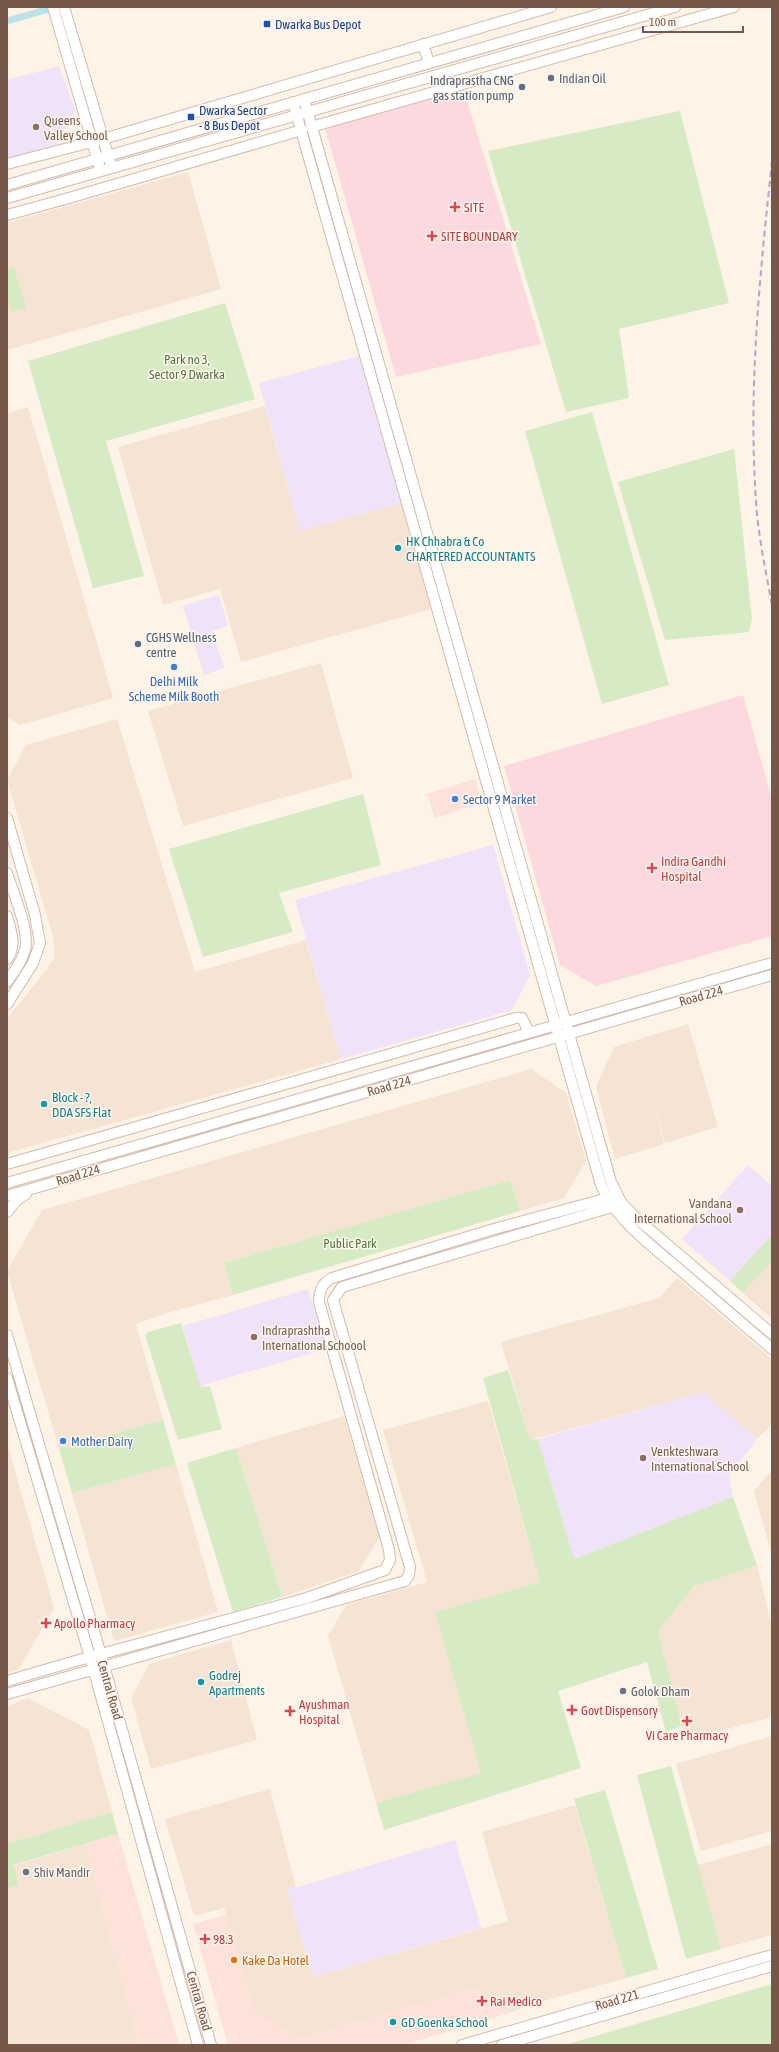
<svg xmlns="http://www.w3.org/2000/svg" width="779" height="2052" viewBox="0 0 779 2052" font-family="'Asap Condensed',sans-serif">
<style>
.residential{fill:#f5e4d4}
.commercial{fill:#fde2d9}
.education{fill:#f0e2f9}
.medical{fill:#fbd9df}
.green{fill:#d6ebc4}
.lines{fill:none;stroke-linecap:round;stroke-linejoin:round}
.canal{stroke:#bae3e7;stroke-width:7}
.secondary-casing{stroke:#d4bbac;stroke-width:12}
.secondary{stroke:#fff;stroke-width:10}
.rail{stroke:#b5a4c7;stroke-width:2;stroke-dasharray:6 4;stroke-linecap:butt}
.transit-dot{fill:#1a4fb4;stroke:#fff7ed;stroke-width:1.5}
.service-dot{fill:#5c6f8a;stroke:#fff7ed;stroke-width:1.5}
.education-dot{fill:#8d6e63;stroke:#fff7ed;stroke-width:1.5}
.health-dot{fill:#e0444e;stroke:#fff7ed;stroke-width:1.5}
.culture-dot{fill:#0f9aa8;stroke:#fff7ed;stroke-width:1.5}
.shop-dot{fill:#3f7fe0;stroke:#fff7ed;stroke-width:1.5}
.worship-dot{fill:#6b7280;stroke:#fff7ed;stroke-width:1.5}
.food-dot{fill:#e8710a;stroke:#fff7ed;stroke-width:1.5}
.labels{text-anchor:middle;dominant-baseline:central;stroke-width:3;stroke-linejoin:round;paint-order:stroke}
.transit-label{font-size:13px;fill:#164399;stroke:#fff7ed;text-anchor:start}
.service-label{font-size:13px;fill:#4e5e75;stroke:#fff7ed;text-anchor:start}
.education-label{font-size:13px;fill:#785e54;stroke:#fff7ed;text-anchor:start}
.health-label{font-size:13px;fill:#be3a42;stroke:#fff7ed;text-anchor:start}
.park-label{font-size:13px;fill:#52773f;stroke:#fff7ed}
.culture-label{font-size:13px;fill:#0d838f;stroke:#fff7ed;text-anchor:start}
.shop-label{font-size:13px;fill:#366cbe;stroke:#fff7ed;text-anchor:start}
.street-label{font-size:13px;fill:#77574a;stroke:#fff7ed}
.worship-label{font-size:13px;fill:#5b616d;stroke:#fff7ed;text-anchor:start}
.food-label{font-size:13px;fill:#c56008;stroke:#fff7ed;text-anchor:start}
</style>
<rect width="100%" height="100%" fill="#fdf3e6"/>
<path class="residential" d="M 188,172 L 221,289 L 7,350 L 7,223 Z
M 265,406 L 300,531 L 401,503 L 431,609 L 241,662 L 220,589 L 163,605 L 118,447 Z
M 28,407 L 113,698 L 20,725 L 7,717 L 7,414 Z
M 321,663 L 353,778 L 183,826 L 148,711 Z
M 117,719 L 195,972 L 306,940 L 341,1059 L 7,1153 L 7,1019 L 47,969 L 54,958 L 54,948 L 52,933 L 7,780 L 26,745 Z
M 688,1024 L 718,1127 L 665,1143 L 652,1096 L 664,1144 L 615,1159 L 596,1087 L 614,1047 Z
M 531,1069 L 566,1093 L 586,1161 L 564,1198 L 520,1211 L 510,1180 L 224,1263 L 233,1295 L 167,1313 L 136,1324 L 163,1420 L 59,1449 L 7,1271 L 42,1210 Z
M 772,1261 L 772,1319 L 743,1293 Z
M 677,1278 L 772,1359 L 772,1423 L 767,1429 L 757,1439 L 704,1392 L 530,1440 L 501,1342 L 659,1298 Z
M 488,1401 L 540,1582 L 435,1612 L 481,1773 L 376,1803 L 328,1636 L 346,1605 L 427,1582 L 383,1430 Z
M 344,1416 L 380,1536 L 359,1571 L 282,1597 L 236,1448 Z
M 7,1443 L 54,1608 L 19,1669 L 7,1673 Z
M 176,1464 L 218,1612 L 114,1641 L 72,1493 Z
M 772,1470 L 772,1556 L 754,1491 Z
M 757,1565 L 772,1628 L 772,1711 L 769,1718 L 689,1739 L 682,1726 L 658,1632 L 694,1586 Z
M 231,1640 L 257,1740 L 151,1769 L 131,1698 L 149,1664 Z
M 28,1698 L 89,1730 L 112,1812 L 7,1844 L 7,1706 Z
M 772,1736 L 772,1831 L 701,1851 L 676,1764 Z
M 270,1789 L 296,1887 L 287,1890 L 313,1977 L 508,1921 L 482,1832 L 575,1805 L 626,1978 L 533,2004 L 509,2013 L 507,2004 L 494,2006 L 487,1985 L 299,2038 L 255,2013 L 224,1908 L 194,1916 L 165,1819 Z
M 85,1844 L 139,2045 L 7,2045 L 7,1889 L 19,1885 L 13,1866 Z
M 772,1844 L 772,1935 L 721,1949 L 697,1865 Z"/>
<path class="commercial" d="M 475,779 L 482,803 L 435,818 L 427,794 Z
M 118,1834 L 179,2045 L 139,2045 L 85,1844 Z
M 226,1915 L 255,2013 L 299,2038 L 487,1985 L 494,2006 L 507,2004 L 509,2013 L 403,2045 L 228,2045 L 193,1924 Z"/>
<path class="education" d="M 59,66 L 75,110 L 56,145 L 7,161 L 7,80 Z
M 359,356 L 401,503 L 300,531 L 259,383 Z
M 219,595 L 228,626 L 212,631 L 224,668 L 204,675 L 183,606 Z
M 493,845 L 530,975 L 512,1010 L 341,1059 L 295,900 Z
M 748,1165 L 772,1186 L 772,1234 L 730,1281 L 682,1239 Z
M 308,1289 L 326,1349 L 200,1386 L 183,1326 Z
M 704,1392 L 757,1439 L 729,1476 L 733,1497 L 574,1559 L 538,1439 Z
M 455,1840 L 481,1928 L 313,1977 L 287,1890 Z"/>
<path class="medical" d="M 463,87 L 541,344 L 396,377 L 325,128 Z
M 743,695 L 772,800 L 772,936 L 596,986 L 560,965 L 504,766 Z"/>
<path class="green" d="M 680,111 L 729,303 L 619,329 L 629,398 L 566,412 L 488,151 Z
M 14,268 L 26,308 L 11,312 L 7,296 L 7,270 Z
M 225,303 L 255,399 L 106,441 L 144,576 L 93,588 L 28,361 Z
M 592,412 L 669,685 L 602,704 L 525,431 Z
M 734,449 L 752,619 L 749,632 L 665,640 L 618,482 Z
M 363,794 L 381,865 L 279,893 L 293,932 L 203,957 L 169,849 Z
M 510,1180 L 520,1211 L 233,1295 L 224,1263 Z
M 772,1234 L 772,1261 L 743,1293 L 730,1281 Z
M 181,1323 L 201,1387 L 210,1386 L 222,1429 L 178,1440 L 145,1335 L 148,1332 Z
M 508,1370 L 530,1440 L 538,1439 L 574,1559 L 733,1497 L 757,1565 L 694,1586 L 658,1632 L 682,1726 L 666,1732 L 647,1662 L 558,1691 L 581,1768 L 384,1830 L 376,1803 L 481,1773 L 435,1612 L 540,1582 L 483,1378 Z
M 163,1420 L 176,1464 L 72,1493 L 59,1449 Z
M 236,1448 L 282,1597 L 233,1612 L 187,1463 Z
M 671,1766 L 721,1949 L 686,1959 L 637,1775 Z
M 605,1790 L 658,1969 L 626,1978 L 574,1799 Z
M 112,1812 L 118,1834 L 13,1865 L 19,1885 L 7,1889 L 7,1844 Z
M 772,1984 L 772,2045 L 565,2045 Z"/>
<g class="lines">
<path class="canal" d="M 7,21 L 49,9"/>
<defs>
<path id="secondary" d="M 53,7 L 99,165
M 64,7 L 110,162
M 423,44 L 429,63
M 304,99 L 611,1182 L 621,1202 L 634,1216 L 772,1334
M 293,102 L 601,1185 C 616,1220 651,1245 679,1269 C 710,1296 741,1322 772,1349
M 311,127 L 734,7
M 7,164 L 103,139 L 551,7
M 7,185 L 624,7
M 7,198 L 675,7
M 7,215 L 62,200 L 302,130
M 7,818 L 35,915 L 40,943 L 33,963 L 7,1004
M 7,873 C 13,892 30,931 25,950 C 22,962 14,972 7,982
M 7,916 C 11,931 17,946 7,959
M 7,1164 L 516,1018 L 522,1018 L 529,1032
M 7,1183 L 772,963
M 7,1196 L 772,975
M 7,1212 L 17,1200 L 26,1194
M 7,1335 L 101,1655 L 211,2045
M 7,1378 L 90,1657 L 198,2045
M 7,1681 L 72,1662 L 307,1598 L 385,1570 L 390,1560 L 389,1550 L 319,1302 C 319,1291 322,1283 332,1278 L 494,1229 L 612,1197
M 7,1694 L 405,1581 L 409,1575 L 410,1567 L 333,1300 L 342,1287 L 612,1207 L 617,1204
M 462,2045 L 772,1955
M 502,2045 L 772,1966"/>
</defs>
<use href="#secondary" class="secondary-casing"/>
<use href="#secondary" class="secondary"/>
<path class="rail" d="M 772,161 C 760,274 748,387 756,501 C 758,536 766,571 772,606"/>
</g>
<g class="transit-dot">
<rect x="263" y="20" width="8" height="8" rx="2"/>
<rect x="187" y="113" width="8" height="8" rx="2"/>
</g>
<g class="service-dot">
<circle cx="551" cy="78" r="4"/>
<circle cx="522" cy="87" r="4"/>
<circle cx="138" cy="644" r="4"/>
</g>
<g class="education-dot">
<circle cx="36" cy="127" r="4"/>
<circle cx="740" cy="1210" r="4"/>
<circle cx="254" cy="1337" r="4"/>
<circle cx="643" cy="1458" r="4"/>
</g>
<g class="health-dot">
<path d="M453 201h4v4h4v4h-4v4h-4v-4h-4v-4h4z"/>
<path d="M430 230h4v4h4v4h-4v4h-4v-4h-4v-4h4z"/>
<path d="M650 862h4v4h4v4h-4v4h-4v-4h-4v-4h4z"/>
<path d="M44 1617h4v4h4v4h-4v4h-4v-4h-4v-4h4z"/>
<path d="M570 1704h4v4h4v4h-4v4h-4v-4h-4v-4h4z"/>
<path d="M288 1705h4v4h4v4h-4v4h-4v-4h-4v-4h4z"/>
<path d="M685 1715h4v4h4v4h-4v4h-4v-4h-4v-4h4z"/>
<path d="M203 1933h4v4h4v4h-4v4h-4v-4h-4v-4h4z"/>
<path d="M480 1995h4v4h4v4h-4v4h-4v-4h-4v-4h4z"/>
</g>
<g class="culture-dot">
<circle cx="398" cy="548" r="4"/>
<circle cx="44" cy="1104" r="4"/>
<circle cx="201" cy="1682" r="4"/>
<circle cx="393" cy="2022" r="4"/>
</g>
<g class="shop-dot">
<circle cx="174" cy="667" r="4"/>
<circle cx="455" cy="799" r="4"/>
<circle cx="63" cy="1441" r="4"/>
</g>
<g class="worship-dot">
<circle cx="623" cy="1691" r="4"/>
<circle cx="26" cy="1872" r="4"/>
</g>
<circle class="food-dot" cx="234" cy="1960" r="4"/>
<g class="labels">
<g class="transit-label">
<text x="275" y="24">Dwarka Bus Depot</text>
<text x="199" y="110">Dwarka Sector<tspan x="199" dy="15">- 8 Bus Depot</tspan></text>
</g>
<g class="service-label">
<text x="559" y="78">Indian Oil</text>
<text x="514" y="80" text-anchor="end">Indraprastha CNG<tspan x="514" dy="15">gas station pump</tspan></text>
<text x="146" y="637">CGHS Wellness<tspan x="146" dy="15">centre</tspan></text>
</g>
<g class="education-label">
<text x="44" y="120">Queens<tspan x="44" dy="15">Valley School</tspan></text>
<text x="732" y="1203" text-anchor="end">Vandana<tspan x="732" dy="15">International School</tspan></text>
<text x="262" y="1330">Indraprashtha<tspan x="262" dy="15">International Schoool</tspan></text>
<text x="651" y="1451">Venkteshwara<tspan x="651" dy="15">International School</tspan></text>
</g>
<g class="health-label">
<text x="464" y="207">SITE</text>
<text x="441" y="236">SITE BOUNDARY</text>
<text x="661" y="861">Indira Gandhi<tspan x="661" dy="15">Hospital</tspan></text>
<text x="54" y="1623">Apollo Pharmacy</text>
<text x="299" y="1704">Ayushman<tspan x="299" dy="15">Hospital</tspan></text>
<text x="581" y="1710">Govt Dispensory</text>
<text x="687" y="1735" text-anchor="middle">Vi Care Pharmacy</text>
<text x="213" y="1939">98.3</text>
<text x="490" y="2001">Rai Medico</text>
</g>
<g class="park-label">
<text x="187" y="359">Park no 3,<tspan x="187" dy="15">Sector 9 Dwarka</tspan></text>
<text x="350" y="1243">Public Park</text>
</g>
<g class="culture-label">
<text x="406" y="541">HK Chhabra &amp; Co<tspan x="406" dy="15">CHARTERED ACCOUNTANTS</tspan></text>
<text x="52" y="1097">Block - ?,<tspan x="52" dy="15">DDA SFS Flat</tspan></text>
<text x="209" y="1675">Godrej<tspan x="209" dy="15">Apartments</tspan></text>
<text x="401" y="2022">GD Goenka School</text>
</g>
<g class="shop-label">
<text x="174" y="681" text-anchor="middle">Delhi Milk<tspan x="174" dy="15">Scheme Milk Booth</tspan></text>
<text x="463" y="799">Sector 9 Market</text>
<text x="71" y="1441">Mother Dairy</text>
</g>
<g class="street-label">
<text transform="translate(701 996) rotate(-16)">Road 224</text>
<text transform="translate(389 1086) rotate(-16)">Road 224</text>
<text transform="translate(78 1175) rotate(-17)">Road 224</text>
<text transform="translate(110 1690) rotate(74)">Central Road</text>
<text transform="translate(617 2000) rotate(-16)">Road 221</text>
<text transform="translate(199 2001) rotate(74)">Central Road</text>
</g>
<g class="worship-label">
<text x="631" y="1691">Golok Dham</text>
<text x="34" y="1872">Shiv Mandir</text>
</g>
<g class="food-label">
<text x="242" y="1960">Kake Da Hotel</text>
</g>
</g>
<rect width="779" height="2052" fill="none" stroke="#77574a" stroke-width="16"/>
<path d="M643 26v6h100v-6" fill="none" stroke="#77574a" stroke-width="2"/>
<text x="649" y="26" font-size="12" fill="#77574a" stroke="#fff7ed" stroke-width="3" paint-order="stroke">100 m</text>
</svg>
